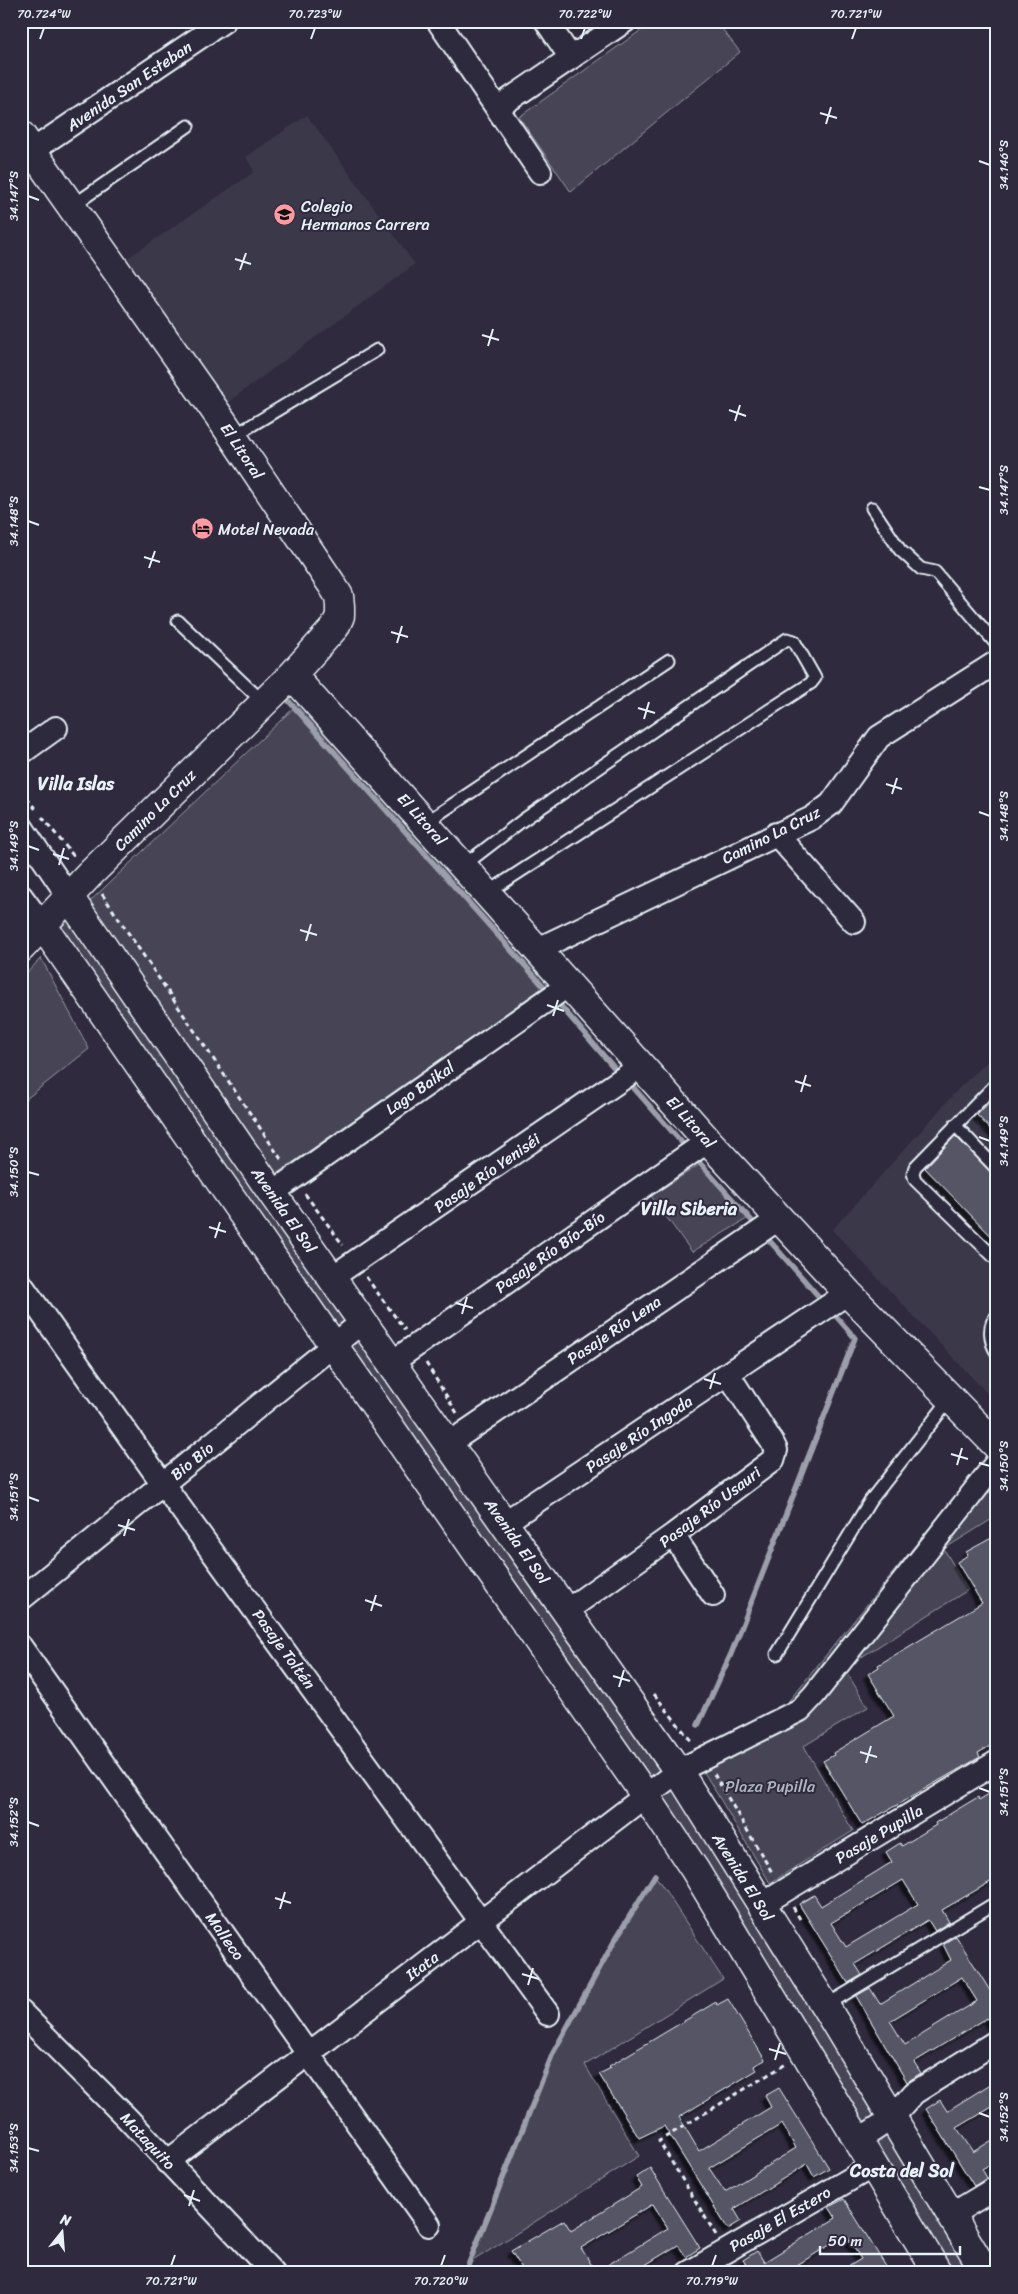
<svg xmlns="http://www.w3.org/2000/svg" width="1018" height="2294" viewBox="0 0 1018 2294" font-family="Sriracha,sans-serif">
<style>
.built{fill:#3b3749}
.green{fill:#464455;stroke:#979aa6}
.lines{fill:none;stroke-linecap:round;stroke-linejoin:round}
.stream{stroke:#9c9fab;stroke-width:5.5}
.building{fill:#575565;stroke:#e8f1f8;fill-rule:evenodd;filter:url(#shadow)}
.lane-casing{stroke:#e8f1f8;stroke-width:15}
.street-casing{stroke:#e8f1f8;stroke-width:26}
.secondary-casing{stroke:#e8f1f8;stroke-width:31}
.path{stroke:#e8f1f8;stroke-width:3;stroke-dasharray:5 4;stroke-linecap:butt}
.lane{stroke:#2f2a3d;stroke-width:11}
.street{stroke:#2f2a3d;stroke-width:22}
.secondary{stroke:#2f2a3d;stroke-width:28}
.ticks{fill:none;stroke:#e8f1f8;stroke-width:2}
.labels{text-anchor:middle;dominant-baseline:central;stroke-width:4;stroke-linejoin:round;paint-order:stroke}
.street-label{font-size:16px;fill:#e8f1f8;stroke:#2f2a3d}
.poi-label{font-size:16px;fill:#e8f1f8;stroke:#2f2a3d;text-anchor:start}
.park-label{font-size:16px;fill:#afb4bf;stroke:#2f2a3d}
.neighbourhood-label{font-size:18px;font-weight:bold;fill:#e8f1f8;stroke:#2f2a3d}
.neatline{fill:none;stroke:#e8f1f8;stroke-width:2}
.ticks-label{font-size:12px;text-anchor:middle;fill:#e8f1f8}
</style>
<defs>
<filter id="shadow"><feDropShadow dx="-4.5" dy="4.5" stdDeviation="1" flood-color="#0009"/></filter>
</defs>
<rect width="100%" height="100%" fill="#2f2a3d"/>
<filter id="ink" filterUnits="userSpaceOnUse"><feTurbulence type="fractalNoise" baseFrequency=".02" numOctaves="2"/><feDisplacementMap in="SourceGraphic" scale="10" xChannelSelector="R" yChannelSelector="G"/><feConvolveMatrix kernelMatrix="1 2 1 2 8 2 1 2 1" color-interpolation-filters="sRGB"/></filter>
<g filter="url(#ink)">
<path class="built" d="M 307,115 L 415,264 L 227,403 L 126,259 L 254,172 L 246,157 Z
M 997,1052 L 997,1404 L 832,1230 L 961,1086 Z"/>
<path class="green" d="M 654,21 L 716,21 L 740,52 L 571,192 L 519,117 Z
M 300,702 L 558,977 L 272,1177 L 86,905 Z
M 70,919 L 663,1753 L 979,2273 L 946,2273 L 879,2155 L 55,933 Z
M 41,958 L 89,1049 L 21,1103 L 21,979 Z
M 702,1163 L 750,1217 L 692,1252 L 651,1196 Z
M 982,1463 L 997,1478 L 997,1516 L 944,1549 L 968,1590 L 844,1668 L 868,1707 L 804,1746 L 853,1831 L 770,1883 L 704,1772 L 770,1724 Z
M 655,1875 L 723,1979 L 585,2065 L 639,2156 L 468,2264 L 553,2053 L 615,1940 Z"/>
<g class="lines">
<path class="stream" d="M 287,699 L 545,988
M 559,1004 L 616,1070
M 632,1086 L 683,1144
M 698,1161 L 753,1222
M 768,1239 L 820,1298
M 698,1725 L 731,1654 L 855,1338 L 835,1315
M 465,2273 L 553,2053 L 615,1940 L 655,1875"/>
</g>
<path class="building" d="M 997,1094 L 997,1136 L 977,1115 Z
M 955,1136 L 997,1178 L 997,1242 L 925,1168 Z
M 997,1535 L 997,1742 L 978,1753 L 980,1757 L 862,1825 L 823,1761 L 834,1755 L 833,1753 L 894,1716 L 868,1674 L 879,1667 L 878,1665 L 982,1603 L 957,1562 L 968,1555 L 966,1552 Z
M 997,1789 L 997,1878 L 942,1910 L 949,1922 L 935,1931 L 928,1920 L 855,1964 L 862,1975 L 848,1983 L 799,1904 L 814,1895 L 821,1906 L 892,1862 L 886,1852 L 900,1843 L 902,1846 L 936,1825 L 935,1823 L 978,1797 L 979,1800 ZM 903,1880 L 918,1904 L 846,1947 L 831,1923 Z
M 956,1936 L 997,2002 L 997,2028 L 994,2029 L 987,2018 L 914,2062 L 921,2073 L 907,2082 L 856,1996 L 870,1988 L 880,2004 L 951,1960 L 943,1944 ZM 962,1977 L 977,2001 L 905,2045 L 890,2021 Z
M 728,1999 L 765,2060 L 754,2066 L 757,2070 L 679,2117 L 699,2151 L 771,2107 L 765,2096 L 779,2088 L 829,2168 L 814,2177 L 807,2164 L 734,2209 L 741,2221 L 728,2229 L 664,2126 L 639,2138 L 599,2074 L 611,2068 L 609,2066 L 716,2002 L 717,2005 ZM 782,2124 L 796,2148 L 725,2192 L 709,2168 Z
M 997,2080 L 997,2104 L 957,2128 L 973,2152 L 997,2137 L 997,2160 L 982,2169 L 987,2178 L 974,2186 L 926,2109 L 940,2100 L 947,2111 Z
M 650,2168 L 700,2248 L 686,2257 L 678,2245 L 632,2273 L 525,2273 L 511,2251 L 564,2220 L 571,2231 L 642,2187 L 636,2177 ZM 653,2204 L 668,2228 L 596,2272 L 581,2248 Z
M 844,2199 L 890,2273 L 838,2273 L 861,2259 L 846,2235 L 784,2273 L 746,2273 L 750,2271 L 743,2260 L 757,2251 L 764,2262 L 836,2218 L 829,2207 Z"/>
<g class="lines">
<defs>
<path id="lane" d="M 72,206 L 188,126
M 232,437 L 377,350
M 872,508 L 900,550 L 921,569 L 935,572 L 997,645
M 178,621 L 263,702
M 425,823 L 669,660
M 463,866 L 523,820 L 787,639 L 794,641 L 815,678 L 811,683 L 487,893
M 997,1083 L 915,1167 L 913,1173 L 915,1180 L 997,1260
M 955,1125 L 997,1169
M 997,1316 C 987,1324 990,1343 997,1353
M 777,1654 L 870,1501 L 951,1398
M 825,2006 L 997,1902"/>
<path id="street" d="M 438,21 L 540,172
M 546,21 L 571,58
M 497,108 L 625,21
M 33,150 L 224,21
M 21,753 L 56,728
M 21,826 L 69,897
M 776,834 L 854,922
M 21,896 L 43,926
M 538,949 L 812,818 L 831,804 L 879,737 L 997,662
M 272,1193 L 570,984
M 331,1278 L 641,1066
M 21,1284 L 163,1484 L 548,2014
M 391,1363 L 708,1141
M 448,1444 L 780,1218
M 504,1523 L 848,1293
M 673,1535 L 713,1595
M 21,1599 L 362,1322
M 566,1611 L 673,1535 L 773,1460 L 776,1450 L 772,1442 L 728,1374
M 21,1647 L 429,2225
M 761,1905 L 997,1762
M 21,2012 L 127,2118 L 273,2273
M 857,2141 L 892,2118 L 914,2093 L 997,2041
M 167,2162 L 678,1771 L 800,1710 L 814,1695 L 997,1462
M 951,2215 L 997,2187
M 688,2273 L 873,2166"/>
<path id="secondary" d="M 21,135 L 221,419 L 331,583 L 339,596 L 340,606 L 340,616 L 335,627 L 292,675 L 89,875 L 21,948
M 292,675 L 708,1141 L 848,1293 L 997,1446
M 69,897 L 272,1193 L 678,1771 L 825,2006 L 986,2273
M 43,926 L 645,1795 L 695,1870 L 938,2273"/>
</defs>
<use href="#lane" class="lane-casing"/>
<use href="#street" class="street-casing"/>
<use href="#secondary" class="secondary-casing"/>
<path class="path" d="M 21,791 L 38,812
M 42,817 L 76,859
M 102,894 L 283,1162
M 305,1194 L 343,1245
M 366,1277 L 405,1330
M 426,1363 L 457,1413
M 654,1694 L 692,1742
M 714,1774 L 773,1874
M 793,1907 L 800,1919
M 716,2235 L 659,2141 L 786,2064"/>
<use href="#lane" class="lane"/>
<use href="#street" class="street"/>
<use href="#secondary" class="secondary"/>
</g>
</g>
<path class="ticks" d="M 40,39 L 44,28M 311,39 L 315,28M 581,39 L 585,28M 852,39 L 856,28M 820,113 L 837,118M 826,124 L 831,107M 979,161 L 990,165M 28,196 L 39,200M 235,259 L 251,264M 240,270 L 246,253M 482,335 L 499,340M 488,346 L 493,329M 729,410 L 746,416M 735,421 L 740,405M 979,487 L 990,490M 28,521 L 39,525M 144,557 L 160,562M 149,568 L 155,551M 391,632 L 408,637M 397,643 L 402,626M 638,708 L 655,713M 644,719 L 649,702M 886,784 L 902,789M 892,794 L 897,778M 979,812 L 990,816M 28,846 L 39,850M 53,854 L 69,859M 59,865 L 64,848M 300,930 L 317,935M 306,941 L 311,924M 547,1005 L 564,1011M 553,1016 L 558,1000M 795,1081 L 811,1086M 801,1092 L 806,1075M 979,1137 L 990,1141M 28,1172 L 39,1175M 209,1227 L 226,1232M 215,1238 L 220,1222M 456,1303 L 473,1308M 462,1314 L 467,1297M 704,1379 L 721,1384M 710,1389 L 715,1373M 951,1454 L 968,1459M 979,1463 L 990,1466M 957,1465 L 962,1448M 28,1497 L 39,1501M 118,1525 L 135,1530M 124,1536 L 129,1519M 365,1600 L 382,1606M 371,1611 L 376,1595M 613,1676 L 630,1681M 619,1687 L 624,1670M 860,1752 L 877,1757M 866,1763 L 871,1746M 979,1788 L 990,1792M 28,1822 L 39,1826M 275,1898 L 291,1903M 280,1909 L 285,1892M 522,1974 L 539,1979M 528,1985 L 533,1968M 769,2049 L 786,2054M 775,2060 L 780,2043M 979,2113 L 990,2117M 28,2148 L 39,2151M 184,2195 L 200,2201M 189,2206 L 194,2190M 171,2266 L 175,2255M 441,2266 L 445,2255M 712,2266 L 716,2255"/>
<defs>
<symbol id="school-disc" viewBox="-11 -11 22 22"><circle r="9.5" fill="#ff9aa2" stroke="#2f2a3d"/><path d="M0-5L7-2L0 1L-7-2ZM-4 1L0 2.5L4 1V4Q0 6-4 4Z" fill="#111"/></symbol>
<symbol id="hotel-disc" viewBox="-11 -11 22 22"><circle r="9.5" fill="#ff9aa2" stroke="#2f2a3d"/><path d="M-6-4.5h1.5V1H6V5H4.5V3h-9V5H-6ZM-4 0a1.8 1.8 0 1 1 3.6 0ZM.5 0V-2.5h3Q6-2.5 6 0Z" fill="#111"/></symbol>
</defs>
<g fill-rule="evenodd">
<use href="#school-disc" x="272" y="202" width="25" height="25"/>
<use href="#hotel-disc" x="190" y="516" width="25" height="25"/>
</g>
<g class="labels">
<g class="street-label">
<text transform="translate(129 86) rotate(-34)">Avenida San Esteban</text>
<text transform="translate(242 451) rotate(56)">El Litoral</text>
<text transform="translate(155 810) rotate(-45)">Camino La Cruz</text>
<text transform="translate(422 819) rotate(48)">El Litoral</text>
<text transform="translate(771 835) rotate(-27)">Camino La Cruz</text>
<text transform="translate(420 1088) rotate(-35)">Lago Baikal</text>
<text transform="translate(691 1122) rotate(48)">El Litoral</text>
<text transform="translate(487 1173) rotate(-35)">Pasaje Río Yeniséi</text>
<text transform="translate(284 1210) rotate(55)">Avenida El Sol</text>
<text transform="translate(550 1252) rotate(-35)">Pasaje Río Bío-Bío</text>
<text transform="translate(614 1330) rotate(-34)">Pasaje Río Lena</text>
<text transform="translate(639 1434) rotate(-34)">Pasaje Río Ingoda</text>
<text transform="translate(192 1461) rotate(-39)">Bio Bio</text>
<text transform="translate(710 1507) rotate(-37)">Pasaje Río Usauri</text>
<text transform="translate(517 1541) rotate(55)">Avenida El Sol</text>
<text transform="translate(284 1649) rotate(54)">Pasaje Toltén</text>
<text transform="translate(879 1834) rotate(-31)">Pasaje Pupilla</text>
<text transform="translate(743 1877) rotate(58)">Avenida El Sol</text>
<text transform="translate(225 1936) rotate(55)">Malleco</text>
<text transform="translate(422 1966) rotate(-37)">Itata</text>
<text transform="translate(148 2141) rotate(47)">Mataquito</text>
<text transform="translate(780 2219) rotate(-30)">Pasaje El Estero</text>
</g>
<g class="poi-label">
<text x="301" y="206">Colegio<tspan x="301" dy="18">Hermanos Carrera</tspan></text>
<text x="218" y="529">Motel Nevada</text>
</g>
<g class="park-label">
<text x="770" y="1786">Plaza Pupilla</text>
</g>
<g class="neighbourhood-label">
<text x="76" y="784">Villa Islas</text>
<text x="689" y="1209">Villa Siberia</text>
<text x="902" y="2171">Costa del Sol</text>
</g>
</g>
<rect width="1018" height="2294" fill="none" stroke="#2f2a3d" stroke-width="55"/>
<g transform="translate(62 2232) rotate(17)" stroke="#2f2a3d" stroke-width="4" paint-order="stroke">
<path d="M0-4L9 19L0 12L-9 19Z" fill="#e8f1f8"/>
<text y="-8" font-size="14" font-weight="bold" text-anchor="middle" fill="#e8f1f8">N</text>
</g>
<path d="M820 2246v8h140v-8" fill="none" stroke="#e8f1f8" stroke-width="2.5"/>
<text x="828" y="2246" font-size="15" fill="#e8f1f8" stroke="#2f2a3d" stroke-width="4" paint-order="stroke">50 m</text>
<rect x="28" y="28" width="962" height="2238" class="neatline"/>
<g class="ticks-label">
<text x="44" y="18">70.724°W</text>
<text x="315" y="18">70.723°W</text>
<text x="585" y="18">70.722°W</text>
<text x="856" y="18">70.721°W</text>
<text transform="translate(1004 165) rotate(-90)" y="4">34.146°S</text>
<text transform="translate(14 196) rotate(-90)" y="4">34.147°S</text>
<text transform="translate(1004 490) rotate(-90)" y="4">34.147°S</text>
<text transform="translate(14 521) rotate(-90)" y="4">34.148°S</text>
<text transform="translate(1004 816) rotate(-90)" y="4">34.148°S</text>
<text transform="translate(14 846) rotate(-90)" y="4">34.149°S</text>
<text transform="translate(1004 1141) rotate(-90)" y="4">34.149°S</text>
<text transform="translate(14 1172) rotate(-90)" y="4">34.150°S</text>
<text transform="translate(1004 1466) rotate(-90)" y="4">34.150°S</text>
<text transform="translate(14 1497) rotate(-90)" y="4">34.151°S</text>
<text transform="translate(1004 1792) rotate(-90)" y="4">34.151°S</text>
<text transform="translate(14 1822) rotate(-90)" y="4">34.152°S</text>
<text transform="translate(1004 2117) rotate(-90)" y="4">34.152°S</text>
<text transform="translate(14 2148) rotate(-90)" y="4">34.153°S</text>
<text x="171" y="2285">70.721°W</text>
<text x="441" y="2285">70.720°W</text>
<text x="712" y="2285">70.719°W</text>
</g>
</svg>
